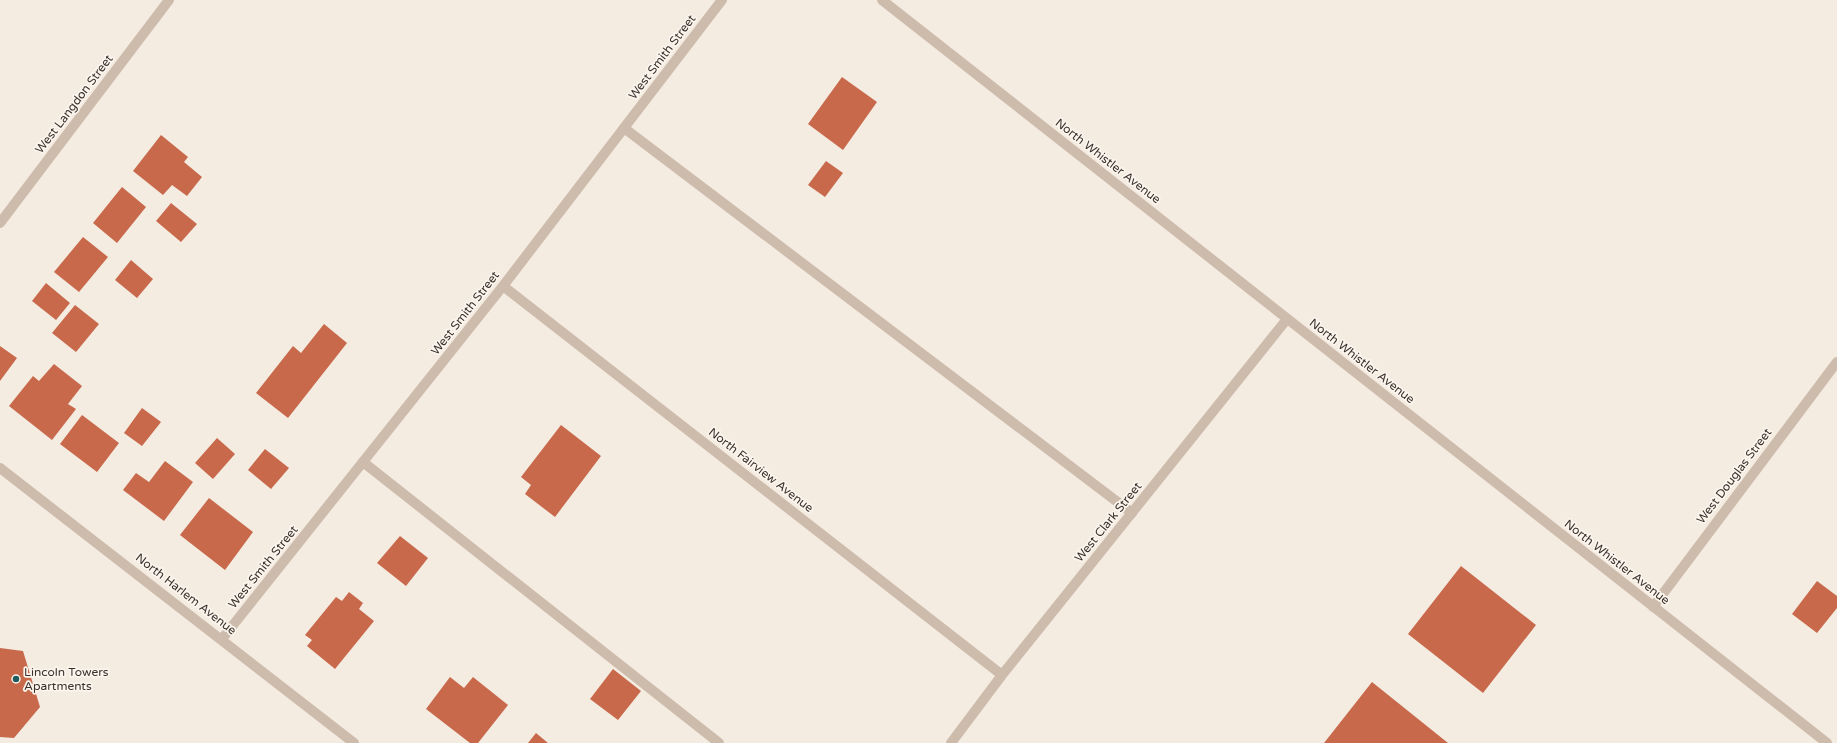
<svg xmlns="http://www.w3.org/2000/svg" width="1837" height="743" viewBox="0 0 1837 743" font-family="'Varela Round',sans-serif">
<style>
.building{fill:#c8694b}
.lines{fill:none;stroke-linecap:round;stroke-linejoin:round}
.lane{stroke:#cdbbac;stroke-width:10}
.street{stroke:#cdbbac;stroke-width:10}
.poi-dot{fill:#1f5a5e;stroke:#fbf5ee;stroke-width:1.5}
.labels{text-anchor:middle;dominant-baseline:central;stroke-width:3.5;stroke-linejoin:round;paint-order:stroke}
.street-label{font-size:12px;fill:#3b302b;stroke:#fbf5ee}
.poi-label{font-size:12px;fill:#3b302b;stroke:#fbf5ee;text-anchor:start}
</style>
<rect width="100%" height="100%" fill="#f4ebe1"/>
<path class="building" d="M 842,77 L 877,102 L 843,150 L 808,124 Z
M 161,135 L 188,157 L 184,162 L 202,177 L 187,196 L 172,185 L 163,195 L 133,171 Z
M 826,161 L 843,173 L 825,197 L 808,185 Z
M 122,187 L 146,207 L 117,243 L 93,223 Z
M 171,203 L 197,224 L 181,242 L 156,221 Z
M 83,237 L 108,257 L 79,292 L 54,272 Z
M 131,260 L 153,279 L 137,298 L 115,280 Z
M 46,283 L 70,303 L 56,320 L 32,301 Z
M 75,305 L 99,324 L 76,352 L 52,333 Z
M 324,324 L 347,343 L 288,418 L 256,393 L 293,346 L 301,353 Z
M 0,346 L 17,358 L 0,381 Z
M 54,364 L 82,386 L 68,404 L 76,409 L 52,440 L 9,406 L 33,376 L 39,381 Z
M 142,408 L 161,422 L 142,446 L 124,433 Z
M 82,415 L 119,443 L 97,472 L 60,444 Z
M 561,425 L 601,456 L 555,517 L 525,494 L 531,485 L 521,477 Z
M 217,438 L 235,454 L 213,479 L 195,463 Z
M 265,449 L 289,468 L 271,489 L 248,470 Z
M 165,461 L 193,482 L 164,521 L 123,490 L 136,473 L 149,482 Z
M 209,498 L 253,532 L 225,570 L 180,535 Z
M 400,536 L 428,558 L 406,586 L 377,563 Z
M 1461,566 L 1536,625 L 1483,693 L 1408,634 Z
M 1817,581 L 1837,596 L 1837,608 L 1817,633 L 1792,614 Z
M 349,592 L 363,603 L 359,609 L 374,621 L 335,669 L 307,646 L 312,640 L 305,635 L 336,597 L 342,601 Z
M 0,648 L 23,651 L 40,707 L 14,738 L 0,737 Z
M 613,669 L 641,691 L 618,720 L 590,699 Z
M 450,677 L 464,688 L 473,677 L 508,705 L 478,743 L 470,743 L 426,709 Z
M 1372,682 L 1448,743 L 1324,743 Z
M 536,733 L 548,743 L 528,743 Z"/>
<g class="lines">
<path class="lane" d="M 624,128 L 1132,513
M 363,462 L 719,743"/>
<path class="street" d="M 882,0 L 1827,743
M 0,223 L 169,0
M 503,286 L 1002,675
M 0,468 L 354,743
M 1653,607 L 1837,362
M 222,639 L 503,286 L 722,0
M 951,743 L 1002,675 L 1287,319"/>
</g>
<circle class="poi-dot" cx="16" cy="679" r="4"/>
<g class="labels">
<g class="street-label">
<text transform="translate(662 57) rotate(-53)">West Smith Street</text>
<text transform="translate(74 104) rotate(-53)">West Langdon Street</text>
<text transform="translate(1108 161) rotate(38)">North Whistler Avenue</text>
<text transform="translate(465 313) rotate(-52)">West Smith Street</text>
<text transform="translate(1362 361) rotate(38)">North Whistler Avenue</text>
<text transform="translate(761 470) rotate(38)">North Fairview Avenue</text>
<text transform="translate(1734 476) rotate(-53)">West Douglas Street</text>
<text transform="translate(1108 522) rotate(-51)">West Clark Street</text>
<text transform="translate(1617 562) rotate(38)">North Whistler Avenue</text>
<text transform="translate(263 567) rotate(-51)">West Smith Street</text>
<text transform="translate(186 594) rotate(38)">North Harlem Avenue</text>
</g>
<g class="poi-label">
<text x="24" y="672">Lincoln Towers<tspan x="24" dy="14">Apartments</tspan></text>
</g>
</g>
</svg>
